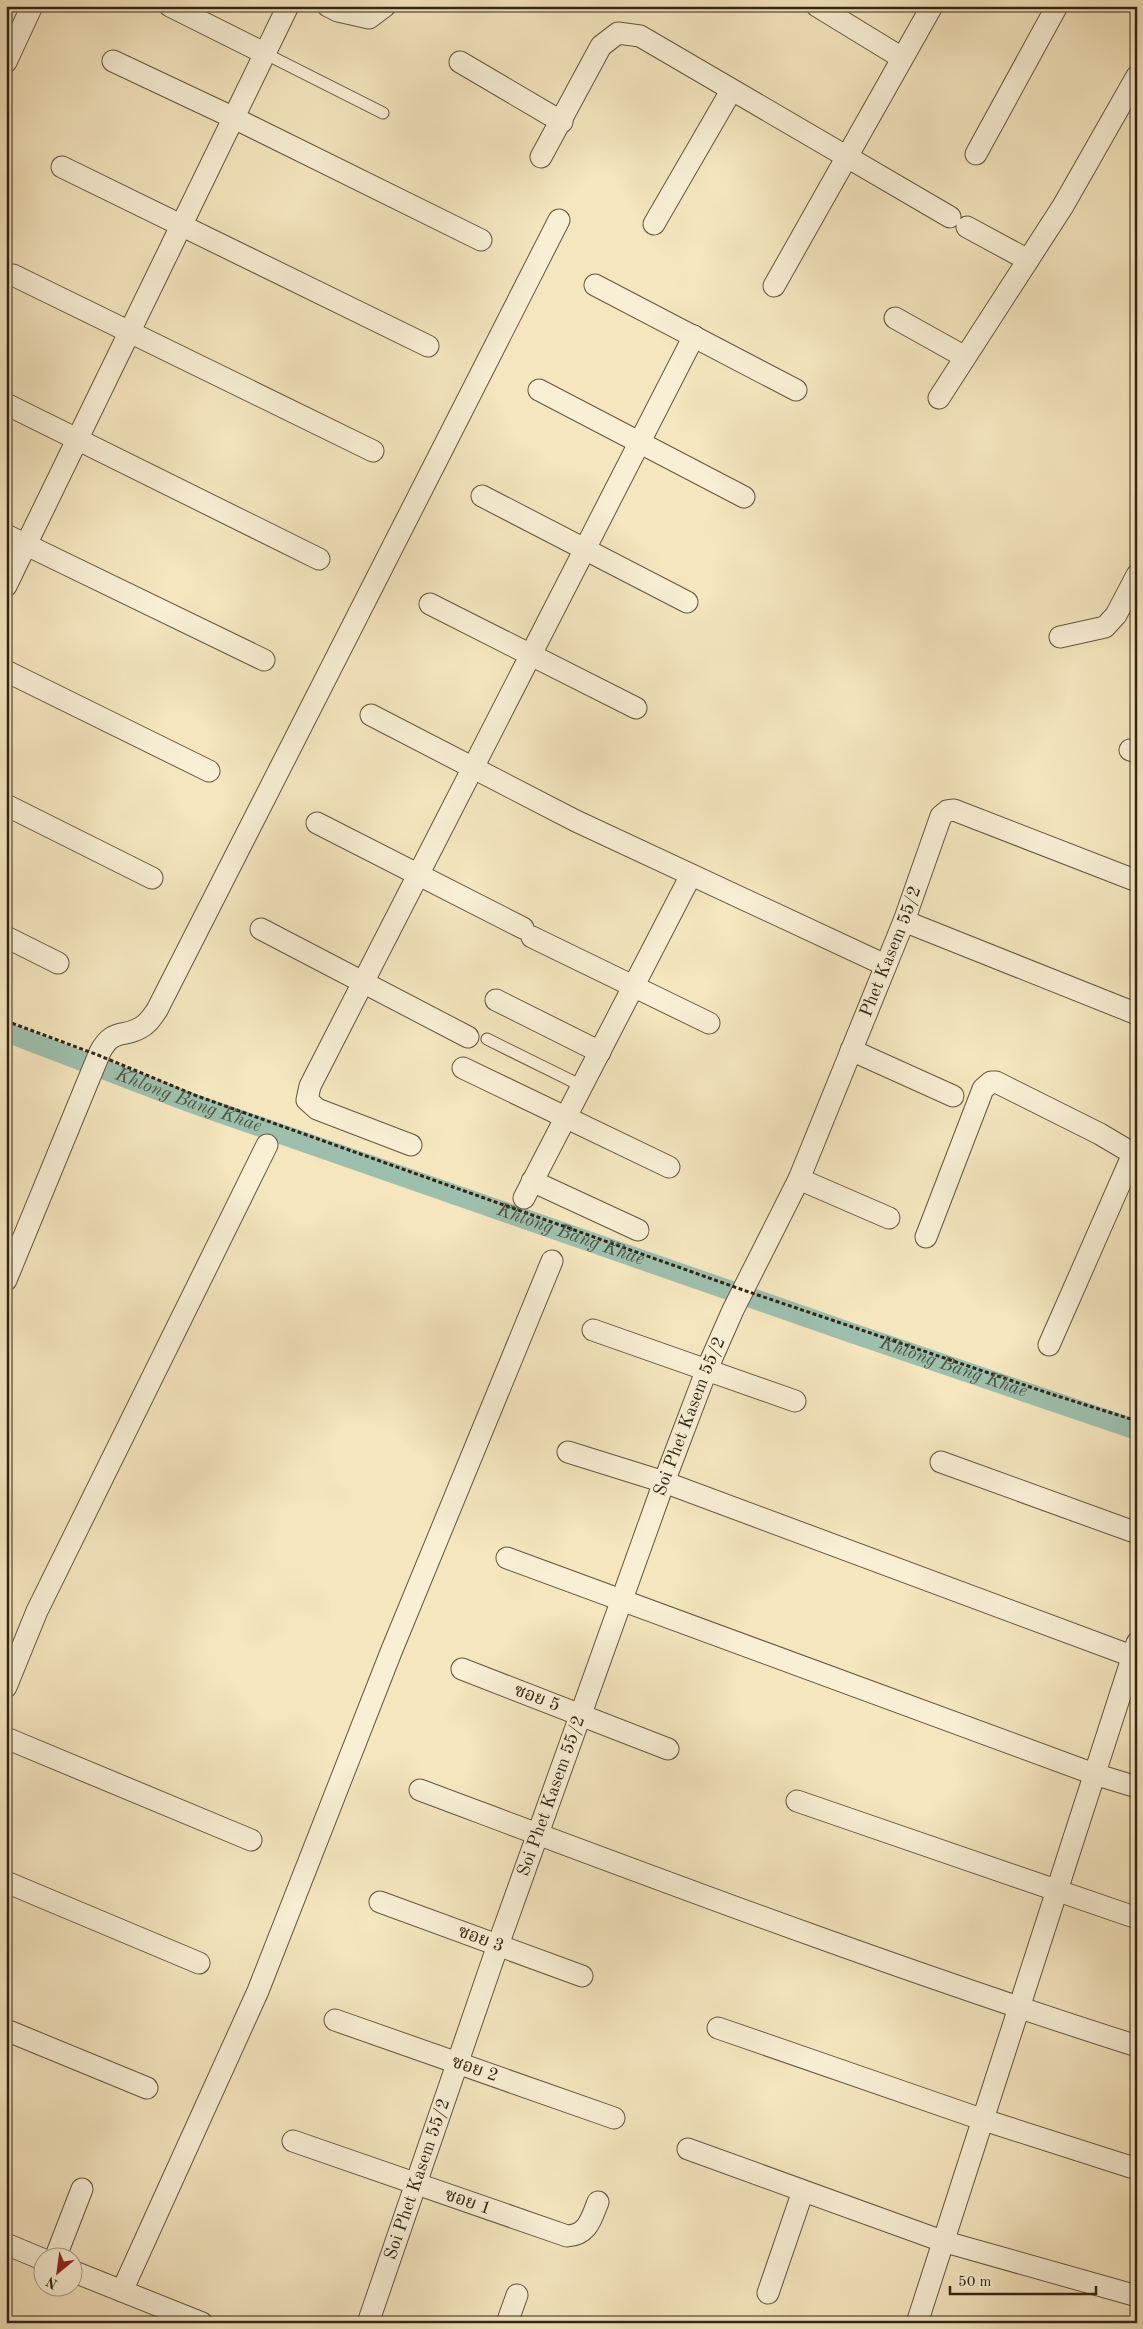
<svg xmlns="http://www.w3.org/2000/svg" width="1143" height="2329" viewBox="0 0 1143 2329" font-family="'Old Standard TT','Noto Serif Thai',serif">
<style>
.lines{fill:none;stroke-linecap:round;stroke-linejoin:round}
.canal{stroke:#9dc0ae;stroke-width:20}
.service-casing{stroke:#63553f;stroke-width:13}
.minor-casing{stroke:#63553f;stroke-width:23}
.service{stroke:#f8efd5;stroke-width:11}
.minor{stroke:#f8efd5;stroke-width:21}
.path-bridge{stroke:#322515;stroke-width:3;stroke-dasharray:4 2.5;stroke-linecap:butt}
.labels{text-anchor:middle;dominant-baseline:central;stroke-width:4;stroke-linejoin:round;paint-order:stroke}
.street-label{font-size:18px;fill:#322515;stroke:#f8efd5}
.water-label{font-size:19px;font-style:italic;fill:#525443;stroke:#f8efd5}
</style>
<rect width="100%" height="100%" fill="#f5e6be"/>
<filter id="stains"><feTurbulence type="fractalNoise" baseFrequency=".004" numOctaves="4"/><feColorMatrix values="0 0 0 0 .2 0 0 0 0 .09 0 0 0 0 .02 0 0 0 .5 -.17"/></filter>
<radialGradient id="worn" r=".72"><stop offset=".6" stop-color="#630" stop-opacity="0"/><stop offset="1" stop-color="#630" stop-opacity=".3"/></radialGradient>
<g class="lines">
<path class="canal" id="s1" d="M 6,1032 L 186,1101 L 849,1332 L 1137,1430"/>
<defs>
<path id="service" d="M 266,54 L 383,113
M 487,1039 L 582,1086"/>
<g id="minor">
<path d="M 170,6 L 266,54"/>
<path d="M 328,6 L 338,11 L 369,18 L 385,6"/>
<path d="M 817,6 L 902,58"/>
<path d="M 113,61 L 234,118 L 481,240"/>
<path d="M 6,62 L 32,6"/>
<path d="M 460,62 L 562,122"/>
<path d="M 976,154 L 1057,6"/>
<path d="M 541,157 L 601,46 L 618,33 L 640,36 L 950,217"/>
<path d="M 62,167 L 428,346"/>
<path d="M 654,224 L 731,91"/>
<path d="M 967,227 L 1028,260"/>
<path d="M 13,275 L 373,451"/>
<path d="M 595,285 L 796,390"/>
<path d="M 774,286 L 932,6"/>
<path d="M 895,318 L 965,357"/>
<path d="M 539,390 L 744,497"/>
<path d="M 939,398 L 1063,206 L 1137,76"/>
<path d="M 6,404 L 319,559"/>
<path d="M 482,496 L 687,602"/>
<path d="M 6,535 L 264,660"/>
<path d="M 6,586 L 288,6"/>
<path d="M 430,604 L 636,708"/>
<path d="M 1060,637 L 1105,627 L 1116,615 L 1137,575"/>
<path d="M 6,671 L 209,771"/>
<path d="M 371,715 L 576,821 L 885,965"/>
<path d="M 1130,750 L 1137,752"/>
<path d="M 6,805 L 152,878"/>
<path d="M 317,823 L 523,928"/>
<path d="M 904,921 L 1137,1014"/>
<path d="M 261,929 L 468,1037"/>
<path d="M 6,937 L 58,963"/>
<path d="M 532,937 L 709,1023"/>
<path d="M 496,1000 L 600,1052"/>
<path d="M 851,1050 L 953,1096"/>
<path d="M 463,1068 L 669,1167"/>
<path d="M 411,1145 L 317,1109 L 307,1100 L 310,1086 L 694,336"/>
<path d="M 799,1179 L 889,1218"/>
<path d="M 532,1181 L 638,1230"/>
<path d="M 524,1198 L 691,875"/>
<path d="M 926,1237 L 983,1089 L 991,1082 L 996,1082 L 1100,1134 L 1137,1156"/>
<path d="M 6,1280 L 100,1052 C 113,1028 122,1038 140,1028 C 148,1024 152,1017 157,1010 L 559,220"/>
<path d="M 593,1330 L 795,1401"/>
<path d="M 1049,1345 L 1133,1154"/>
<path d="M 568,1452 L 664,1482 L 1137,1658"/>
<path d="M 941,1462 L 1137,1533"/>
<path d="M 507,1558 L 1094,1774 L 1137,1787"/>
<path d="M 462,1669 L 668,1749"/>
<path d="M 6,1687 L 37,1611 L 267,1145"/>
<path d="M 6,1738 L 251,1840"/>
<path d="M 420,1790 C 658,1879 895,1969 1137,2046"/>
<path d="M 797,1801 L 1137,1918"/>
<path d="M 6,1882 L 199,1963"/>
<path d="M 380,1902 L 582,1976"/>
<path d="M 335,2020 L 614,2118"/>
<path d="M 718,2028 L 981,2119 L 1137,2169"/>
<path d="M 6,2030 L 147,2088"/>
<path d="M 293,2141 L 567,2236 C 588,2235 591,2219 598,2202"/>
<path d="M 688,2149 L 942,2241 L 1137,2296"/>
<path d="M 6,2244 L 42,2259"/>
<path d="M 56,2256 L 82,2189"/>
<path d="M 72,2271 L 202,2323"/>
<path d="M 122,2291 L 258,1991 L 391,1652 L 552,1261"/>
<path d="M 768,2293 L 803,2191"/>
<path id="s2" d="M 368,2323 L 498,1945 L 664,1482 L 707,1369 L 733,1310 L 799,1179 L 904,921 L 941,816 L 947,811 L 954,810 L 1137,881"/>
<path d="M 507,2323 L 517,2295"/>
<path d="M 917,2323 L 1137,1643"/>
</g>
</defs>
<use href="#service" class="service-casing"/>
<use href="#minor" class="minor-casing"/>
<use href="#service" class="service"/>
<use href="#minor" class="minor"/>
<path class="path-bridge" d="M 6,1021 L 98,1055 L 197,1096 L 743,1290 L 1051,1394 L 1137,1421"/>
</g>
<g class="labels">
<g class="street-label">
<text stroke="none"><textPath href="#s2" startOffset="1469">Phet Kasem 55/2</textPath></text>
<text stroke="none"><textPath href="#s2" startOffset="962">Soi Phet Kasem 55/2</textPath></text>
<text transform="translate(537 1698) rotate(21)">ซอย 5</text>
<text stroke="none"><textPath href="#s2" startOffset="558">Soi Phet Kasem 55/2</textPath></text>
<text transform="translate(481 1939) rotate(20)">ซอย 3</text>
<text transform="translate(475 2069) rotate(19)">ซอย 2</text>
<text stroke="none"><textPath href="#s2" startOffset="152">Soi Phet Kasem 55/2</textPath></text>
<text transform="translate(468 2202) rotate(19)">ซอย 1</text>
</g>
<g class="water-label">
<text stroke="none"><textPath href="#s1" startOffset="195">Khlong Bang Khae</textPath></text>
<text stroke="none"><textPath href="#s1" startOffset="600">Khlong Bang Khae</textPath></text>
<text stroke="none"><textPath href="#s1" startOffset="1005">Khlong Bang Khae</textPath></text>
</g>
</g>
<rect width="1143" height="2329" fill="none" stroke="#f5e6be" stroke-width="25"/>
<rect x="8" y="8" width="1128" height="2314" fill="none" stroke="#322515" stroke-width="2.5"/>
<rect x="12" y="12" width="1118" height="2304" fill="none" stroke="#322515"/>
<g transform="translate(58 2272) rotate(209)"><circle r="24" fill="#f8efd5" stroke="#a99e88"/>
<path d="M0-4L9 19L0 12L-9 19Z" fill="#8f2418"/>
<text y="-8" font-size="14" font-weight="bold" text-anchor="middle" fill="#322515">N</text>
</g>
<path d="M950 2286v8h146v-8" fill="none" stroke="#322515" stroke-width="2.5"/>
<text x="958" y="2286" font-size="15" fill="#322515" stroke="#f8efd5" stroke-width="4" paint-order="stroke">50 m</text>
<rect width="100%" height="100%" filter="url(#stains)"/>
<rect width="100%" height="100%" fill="url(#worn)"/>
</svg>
